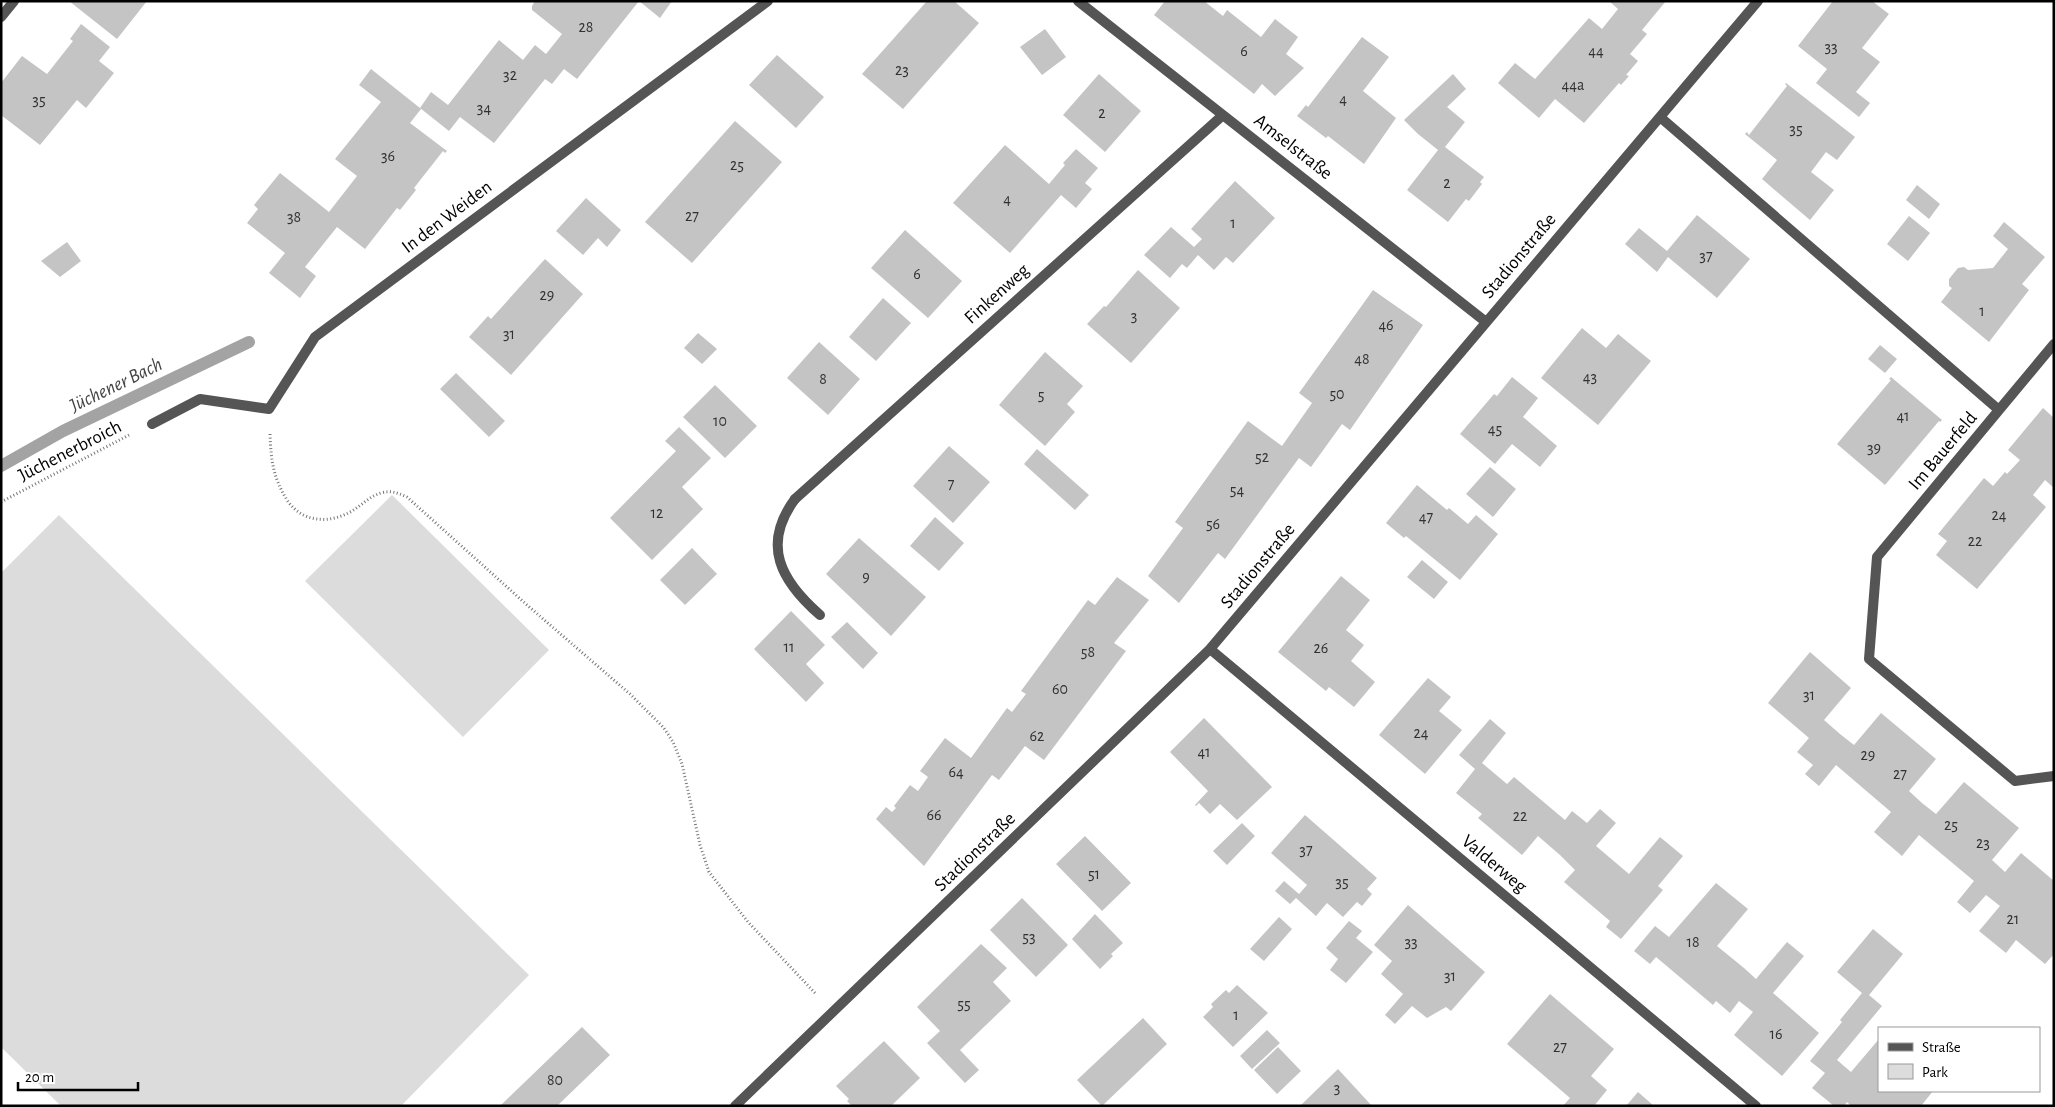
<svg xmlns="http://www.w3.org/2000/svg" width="2055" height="1107" viewBox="0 0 2055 1107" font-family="'Alegreya Sans',sans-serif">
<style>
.green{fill:#dcdcdc}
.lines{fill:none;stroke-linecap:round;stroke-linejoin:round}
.stream{stroke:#a3a3a3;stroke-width:12}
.building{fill:#c4c4c4}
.path{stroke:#777;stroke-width:3;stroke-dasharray:1 2.5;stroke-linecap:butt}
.service{stroke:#555;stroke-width:10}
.minor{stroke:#555;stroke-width:10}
.labels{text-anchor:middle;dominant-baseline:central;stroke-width:4;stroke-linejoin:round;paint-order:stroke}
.number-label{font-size:16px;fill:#313131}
.street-label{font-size:19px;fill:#000;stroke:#fff}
.water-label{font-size:20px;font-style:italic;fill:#444;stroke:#fff}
</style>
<rect width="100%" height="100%" fill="#fff"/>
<path class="green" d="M 392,495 L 549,650 L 463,737 L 305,581 Z
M 59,515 L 529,975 L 401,1106 L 61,1106 L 1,1047 L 1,573 Z"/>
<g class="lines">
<path class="stream" d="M 1,466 L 63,431 L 249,342"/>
</g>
<path class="building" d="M 69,1 L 147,1 L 117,39 Z
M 535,1 L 672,1 L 660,18 L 639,1 L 577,79 L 564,69 L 552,84 L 545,79 L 494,143 L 460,117 L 449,131 L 420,108 L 421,109 L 410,123 L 447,151 L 445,153 L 443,151 L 414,188 L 416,190 L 400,210 L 397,208 L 365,249 L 337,227 L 305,267 L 316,276 L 300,298 L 269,273 L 285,253 L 247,223 L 258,209 L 254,205 L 280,173 L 329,212 L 357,176 L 335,159 L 381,102 L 359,85 L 371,69 L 420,108 L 431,92 L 448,105 L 499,40 L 523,60 L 535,45 L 546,54 L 562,34 L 532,10 L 532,6 Z
M 927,1 L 954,1 L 979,23 L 903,109 L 862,74 Z
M 1165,1 L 1204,1 L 1223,16 L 1227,10 L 1261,37 L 1275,19 L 1298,37 L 1286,54 L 1304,68 L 1275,96 L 1262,84 L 1254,94 L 1154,15 Z
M 1609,1 L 1666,1 L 1642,30 L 1647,34 L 1630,54 L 1638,61 L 1626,75 L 1629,76 L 1621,85 L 1619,83 L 1584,123 L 1555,99 L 1539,118 L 1498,83 L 1515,63 L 1535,79 L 1589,18 L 1602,29 L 1618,9 Z
M 1833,1 L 1872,1 L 1889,14 L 1862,48 L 1880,62 L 1856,92 L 1870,103 L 1859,117 L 1816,83 L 1827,69 L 1798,46 Z
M 81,24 L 110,47 L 99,61 L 114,73 L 86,108 L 77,100 L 40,145 L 1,115 L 1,83 L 22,56 L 47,74 L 73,41 L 70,39 Z
M 1045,29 L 1066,57 L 1042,75 L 1020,47 Z
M 1362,37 L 1389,57 L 1363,91 L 1396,118 L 1364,164 L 1328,136 L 1326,138 L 1297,116 L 1306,105 L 1308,107 Z
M 777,55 L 824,97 L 796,128 L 749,85 Z
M 1099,74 L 1141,111 L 1105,152 L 1063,115 Z
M 1453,74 L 1466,89 L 1447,107 L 1465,122 L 1445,147 L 1484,177 L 1480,182 L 1482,184 L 1469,201 L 1466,199 L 1448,222 L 1407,190 L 1438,150 L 1418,134 L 1404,120 Z
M 1786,83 L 1855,137 L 1837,160 L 1826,152 L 1811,172 L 1834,190 L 1810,220 L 1762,179 L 1777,160 L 1745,134 L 1747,132 L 1749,135 L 1787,86 L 1785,84 Z
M 735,121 L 782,162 L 692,263 L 645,222 Z
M 1005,145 L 1049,184 L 1065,165 L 1063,163 L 1076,149 L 1098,168 L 1085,183 L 1092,189 L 1076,208 L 1061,195 L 1010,253 L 953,203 Z
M 1235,181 L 1275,218 L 1233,263 L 1226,257 L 1214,270 L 1198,255 L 1187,268 L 1182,264 L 1170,278 L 1144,255 L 1171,227 L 1194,247 L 1202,239 L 1191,229 Z
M 1917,185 L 1940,204 L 1929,219 L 1906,200 Z
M 586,198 L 621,230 L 607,247 L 598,238 L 583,255 L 556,231 Z
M 1697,215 L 1750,259 L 1717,298 L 1668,257 L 1657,272 L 1625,244 L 1639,228 L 1667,251 Z
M 1909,216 L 1930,233 L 1908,261 L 1887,244 Z
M 2004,222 L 2045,257 L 2022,284 L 2029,290 L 1989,342 L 1941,302 L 1952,288 L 1949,286 L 1949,279 L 1958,268 L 1964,267 L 1968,270 L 1993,268 L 2008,249 L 1993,236 Z
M 905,230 L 962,281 L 928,318 L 871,268 Z
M 67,242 L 81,261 L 60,277 L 41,261 Z
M 545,259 L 583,294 L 511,375 L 469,337 L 488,316 L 491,319 Z
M 1138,270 L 1180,308 L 1131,363 L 1087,324 L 1104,306 L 1106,307 Z
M 1373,290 L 1423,325 L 1350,430 L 1342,424 L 1311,467 L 1299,458 L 1225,559 L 1218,553 L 1179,603 L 1148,576 L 1183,528 L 1175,522 L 1248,421 L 1282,446 L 1312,403 L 1299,393 Z
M 883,298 L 911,323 L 876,361 L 849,337 Z
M 1582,328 L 1606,348 L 1618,334 L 1651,361 L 1598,425 L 1541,378 Z
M 698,333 L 717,349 L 702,364 L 684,348 Z
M 819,342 L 860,379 L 828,415 L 787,378 Z
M 1880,345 L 1897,359 L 1885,373 L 1868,359 Z
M 1045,352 L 1083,386 L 1067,404 L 1075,412 L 1045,446 L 999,405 Z
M 456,373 L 505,421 L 489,437 L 440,389 Z
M 1512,377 L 1538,398 L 1523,417 L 1557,446 L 1540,467 L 1512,444 L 1495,464 L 1460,434 L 1494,394 L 1497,396 Z
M 1891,377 L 1942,420 L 1940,422 L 1939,421 L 1885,485 L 1837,444 L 1891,380 L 1889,379 Z
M 715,385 L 757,426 L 725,458 L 683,417 Z
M 2043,408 L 2054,418 L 2054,488 L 2045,480 L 2033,495 L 2046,507 L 1977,589 L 1936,555 L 1947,541 L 1938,534 L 1984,478 L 1993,486 L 2005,472 L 2007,474 L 2020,460 L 2008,450 Z
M 679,427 L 711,458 L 682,487 L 703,509 L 652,560 L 610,518 L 676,451 L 665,441 Z
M 949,446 L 990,482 L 953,523 L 913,486 Z
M 1037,449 L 1089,495 L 1075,510 L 1024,464 Z
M 1490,467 L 1516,489 L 1493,517 L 1466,494 Z
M 1417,485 L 1447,510 L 1449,508 L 1468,524 L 1476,515 L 1498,534 L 1460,580 L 1406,536 L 1404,538 L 1386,523 Z
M 935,517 L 964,543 L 939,571 L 910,546 Z
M 859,538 L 926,597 L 891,636 L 826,574 Z
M 692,548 L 717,574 L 685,605 L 660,580 Z
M 1422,560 L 1448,582 L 1434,599 L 1407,577 Z
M 1341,576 L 1370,600 L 1346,630 L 1364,645 L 1351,661 L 1375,682 L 1354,707 L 1329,687 L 1326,691 L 1278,652 Z
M 1117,577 L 1149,600 L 1114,643 L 1126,651 L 1044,760 L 1025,746 L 999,780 L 992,775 L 924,866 L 876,819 L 886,807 L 892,812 L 896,808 L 894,806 L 910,785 L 918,791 L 928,777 L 920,771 L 945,738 L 971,758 L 1007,708 L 1012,712 L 1026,694 L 1021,691 L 1088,600 L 1095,605 Z
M 791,611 L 825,645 L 806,664 L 824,683 L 806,702 L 754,649 Z
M 847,622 L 878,653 L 863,669 L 831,637 Z
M 1810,652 L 1851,688 L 1824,720 L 1840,734 L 1854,745 L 1881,713 L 1936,759 L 1909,791 L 1922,803 L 1936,814 L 1964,782 L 2019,828 L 1992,860 L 2005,872 L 2021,853 L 2054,881 L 2054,954 L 2045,964 L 2016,940 L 2006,953 L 1979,931 L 2000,906 L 1986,895 L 1970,913 L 1957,902 L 1974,881 L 1919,835 L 1902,856 L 1874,832 L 1891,812 L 1836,765 L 1819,786 L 1805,774 L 1813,765 L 1797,752 L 1809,738 L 1768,703 Z
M 1428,678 L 1451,697 L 1439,711 L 1462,730 L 1425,774 L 1379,735 Z
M 1204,718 L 1272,787 L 1237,820 L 1220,804 L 1210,814 L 1199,803 L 1196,806 L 1195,805 L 1208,791 L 1170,752 Z
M 1490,719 L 1506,733 L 1482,763 L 1507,784 L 1514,777 L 1565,820 L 1572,811 L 1587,823 L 1600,809 L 1616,823 L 1596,846 L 1629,874 L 1660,837 L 1683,856 L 1658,886 L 1663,890 L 1621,939 L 1606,927 L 1610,921 L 1564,882 L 1575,870 L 1560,855 L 1538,836 L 1522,855 L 1478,818 L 1482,814 L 1456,793 L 1475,769 L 1459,755 Z
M 1305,815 L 1377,878 L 1367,889 L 1372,894 L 1362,906 L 1357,902 L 1343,917 L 1327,903 L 1316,916 L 1296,898 L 1290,904 L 1275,891 L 1284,881 L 1299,894 L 1307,885 L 1271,853 Z
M 1242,823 L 1255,836 L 1227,865 L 1213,851 Z
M 1085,836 L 1131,883 L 1102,911 L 1056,864 Z
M 1716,883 L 1748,909 L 1717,946 L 1744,968 L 1756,979 L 1787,942 L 1804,956 L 1773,993 L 1819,1033 L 1782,1076 L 1734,1035 L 1753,1012 L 1739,1001 L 1730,1013 L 1716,1001 L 1713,1005 L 1656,957 L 1650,964 L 1634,951 L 1655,926 L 1669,937 Z
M 1022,898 L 1068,945 L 1036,977 L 990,930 Z
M 1408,905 L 1485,972 L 1451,1011 L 1446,1007 L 1427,1018 L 1412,1006 L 1395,1024 L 1385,1015 L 1403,994 L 1381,974 L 1392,961 L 1374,945 Z
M 1095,914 L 1123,943 L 1111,954 L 1113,956 L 1100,969 L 1072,939 Z
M 1279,917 L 1292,929 L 1264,961 L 1250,949 Z
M 1349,921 L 1362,931 L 1356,938 L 1373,952 L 1346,983 L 1330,970 L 1338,959 L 1326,948 Z
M 1873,929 L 1903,954 L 1869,995 L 1882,1006 L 1837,1060 L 1851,1072 L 1879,1039 L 1879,1091 L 1933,1091 L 1921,1106 L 1851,1106 L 1847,1102 L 1844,1106 L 1834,1106 L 1812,1088 L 1825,1073 L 1810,1061 L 1842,1022 L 1840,1020 L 1862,993 L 1837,972 Z
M 981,944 L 1007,968 L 993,982 L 1011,1001 L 960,1050 L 979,1070 L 965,1083 L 927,1043 L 940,1031 L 917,1007 Z
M 1237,985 L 1268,1013 L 1233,1047 L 1203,1017 L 1213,1007 L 1211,1004 L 1226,990 L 1229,993 Z
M 1550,994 L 1614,1049 L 1591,1076 L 1607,1090 L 1594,1106 L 1563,1106 L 1570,1098 L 1507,1044 Z
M 1143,1018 L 1167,1044 L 1102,1106 L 1077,1080 Z
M 582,1027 L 610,1055 L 557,1106 L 500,1106 Z
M 1267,1030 L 1280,1043 L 1252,1069 L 1240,1056 Z
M 884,1041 L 920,1078 L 891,1106 L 851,1105 L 847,1101 L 849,1099 L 836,1086 Z
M 1278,1047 L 1301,1071 L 1277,1094 L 1254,1070 Z
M 1338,1069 L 1372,1106 L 1300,1106 Z
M 1638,1092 L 1654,1106 L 1626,1106 Z"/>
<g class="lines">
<path class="path" d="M 270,434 C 271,461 273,477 287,500 C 302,523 330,524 352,511 C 362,505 370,496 381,493 C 391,490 398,493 407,497 L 527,605 L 630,694 L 664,728 L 673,742 L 682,764 L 700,845 L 709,872 L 748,922 L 815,993
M 1,502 L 129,435"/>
<path class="service" d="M 795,499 C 761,545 781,581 820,615"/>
<path class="minor" d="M 1078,1 L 1486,322
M 1,17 L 14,1
M 1660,117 L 1999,410 L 1877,557 L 1869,659 L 2015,781 L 2054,776
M 1999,410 L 2054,344
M 152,424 L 200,399 L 269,409 L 315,337 L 768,1
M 795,499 L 1223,115
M 1210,649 L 1756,1106
M 735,1106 L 1210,649 L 1758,1"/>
</g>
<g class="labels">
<g class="number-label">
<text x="586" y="27">28</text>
<text x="1831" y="47">33</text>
<text x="1244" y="51">6</text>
<text x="1596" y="51">44</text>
<text x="902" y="70">23</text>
<text x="510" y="75">32</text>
<text x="1573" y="85">44a</text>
<text x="1343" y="99">4</text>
<text x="39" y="100">35</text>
<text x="484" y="108">34</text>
<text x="1102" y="113">2</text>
<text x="1796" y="129">35</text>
<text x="388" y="156">36</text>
<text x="737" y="165">25</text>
<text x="1447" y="183">2</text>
<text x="1007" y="199">4</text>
<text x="692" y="216">27</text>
<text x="294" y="217">38</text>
<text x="1233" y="223">1</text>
<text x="1706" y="256">37</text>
<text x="917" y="274">6</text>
<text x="547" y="295">29</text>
<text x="1982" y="311">1</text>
<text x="1134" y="316">3</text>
<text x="1386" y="325">46</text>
<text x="509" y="334">31</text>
<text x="1362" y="359">48</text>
<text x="1590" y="377">43</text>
<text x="823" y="379">8</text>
<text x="1337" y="394">50</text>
<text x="1041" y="395">5</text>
<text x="1903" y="416">41</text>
<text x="720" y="421">10</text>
<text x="1495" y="429">45</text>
<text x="1874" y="448">39</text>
<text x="1262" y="457">52</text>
<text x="951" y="484">7</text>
<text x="1237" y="490">54</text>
<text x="657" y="513">12</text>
<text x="1999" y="515">24</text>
<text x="1426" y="517">47</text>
<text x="1213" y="524">56</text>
<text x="1975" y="541">22</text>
<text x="866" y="577">9</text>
<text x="789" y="647">11</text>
<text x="1321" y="648">26</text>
<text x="1088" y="652">58</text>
<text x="1060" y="689">60</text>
<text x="1809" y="695">31</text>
<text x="1421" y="733">24</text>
<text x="1037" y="736">62</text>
<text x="1204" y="752">41</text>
<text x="1868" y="755">29</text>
<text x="956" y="772">64</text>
<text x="1900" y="774">27</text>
<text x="934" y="815">66</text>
<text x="1520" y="816">22</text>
<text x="1951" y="825">25</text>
<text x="1983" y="843">23</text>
<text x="1306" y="850">37</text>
<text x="1094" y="874">51</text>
<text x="1342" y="882">35</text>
<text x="2013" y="919">21</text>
<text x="1029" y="937">53</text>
<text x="1411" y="942">33</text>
<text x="1693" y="942">18</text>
<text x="1450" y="976">31</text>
<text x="964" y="1004">55</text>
<text x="1236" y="1015">1</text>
<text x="1776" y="1034">16</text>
<text x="1560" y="1047">27</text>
<text x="555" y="1080">80</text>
<text x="1337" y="1088">3</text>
</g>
<g class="street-label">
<text transform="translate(1293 147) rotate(38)">Amselstraße</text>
<text transform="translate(447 217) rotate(-37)">In den Weiden</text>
<text transform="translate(1519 256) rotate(-50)">Stadionstraße</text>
<text transform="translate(997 294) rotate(-42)">Finkenweg</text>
<text transform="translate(70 451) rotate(-27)">Jüchenerbroich</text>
<text transform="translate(1943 451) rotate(-50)">Im Bauerfeld</text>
<text transform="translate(1258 566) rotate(-50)">Stadionstraße</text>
<text transform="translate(975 852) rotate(-44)">Stadionstraße</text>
<text transform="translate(1494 864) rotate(40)">Valderweg</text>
</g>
<g class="water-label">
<text transform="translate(116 385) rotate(-26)">Jüchener Bach</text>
</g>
</g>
<rect width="2055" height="1107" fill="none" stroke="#000000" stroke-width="5"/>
<rect x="1878" y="1027" width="162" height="65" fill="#ffffff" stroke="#999999"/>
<rect x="1888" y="1043" width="25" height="8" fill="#555555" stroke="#999999"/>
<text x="1922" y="1052" font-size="15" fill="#000000">Straße</text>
<rect x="1888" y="1064" width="25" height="15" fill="#dcdcdc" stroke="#999999"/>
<text x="1922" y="1077" font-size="15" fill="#000000">Park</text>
<path d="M18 1082v8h120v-8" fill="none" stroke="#000000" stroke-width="2.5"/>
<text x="25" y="1082" font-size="15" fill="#000000" stroke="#ffffff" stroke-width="4" paint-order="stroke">20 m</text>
</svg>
